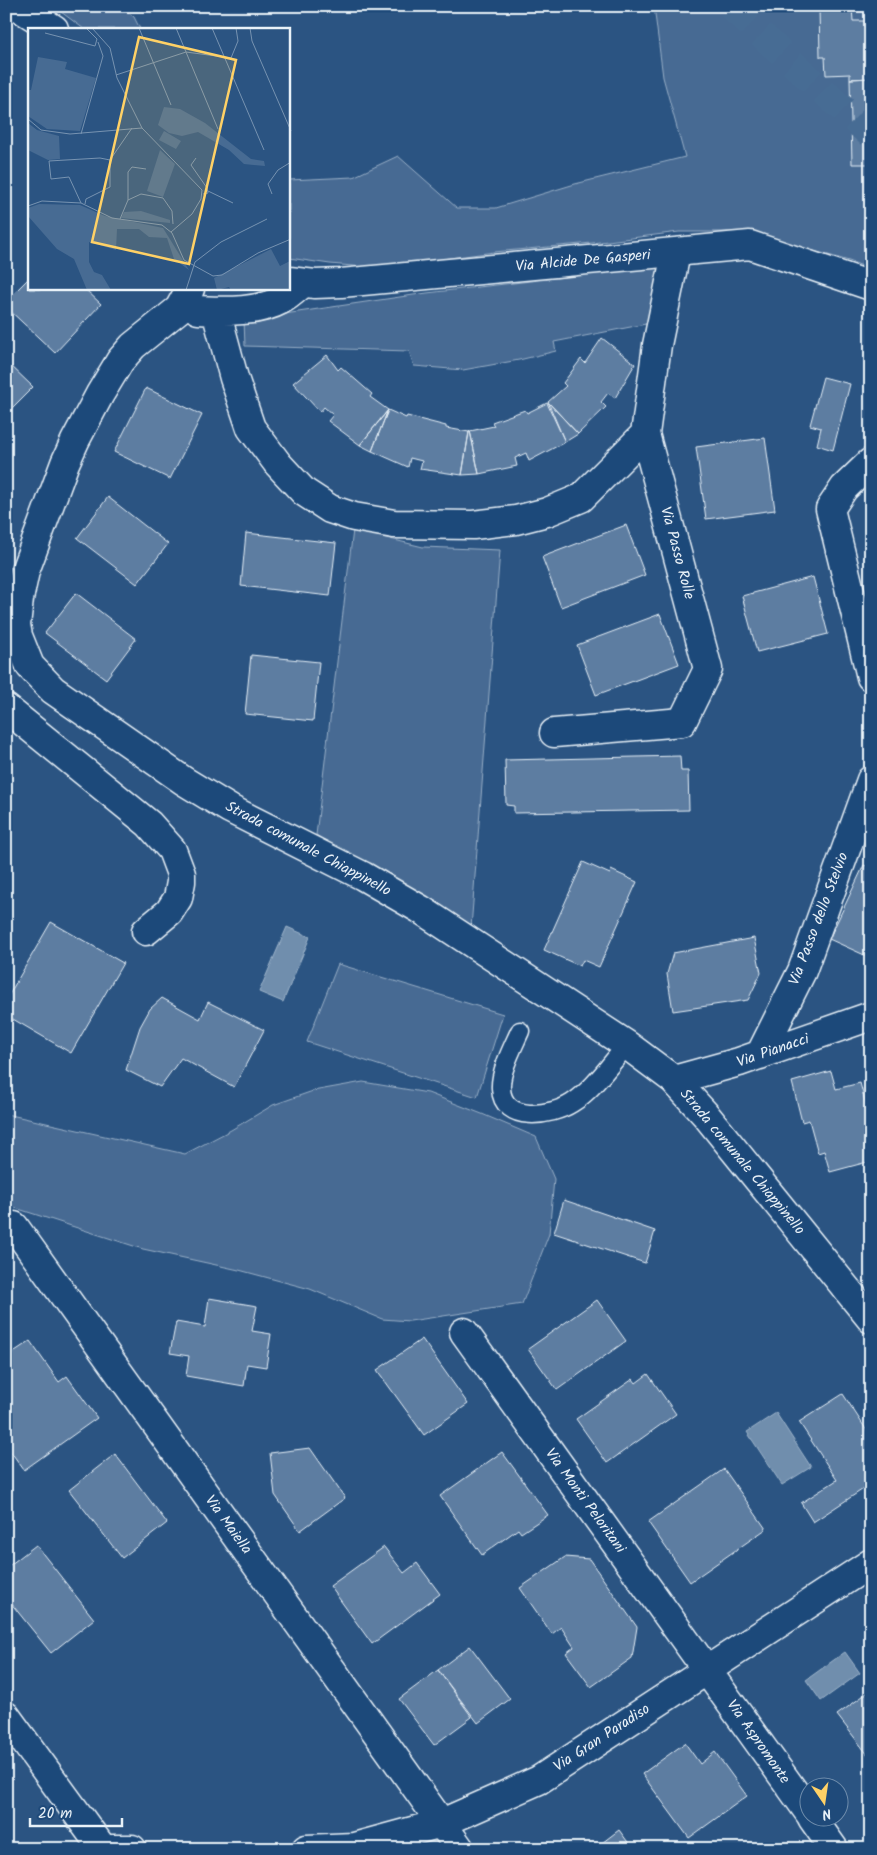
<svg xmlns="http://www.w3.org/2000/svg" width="877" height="1855" viewBox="0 0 877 1855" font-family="Kalam,sans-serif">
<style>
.green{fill:#476b93;stroke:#98aec6}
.water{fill:#708ead;stroke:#a0b6cb}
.building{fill:#5d7da1;stroke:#e8f1f8}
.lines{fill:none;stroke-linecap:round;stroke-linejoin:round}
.trunk-tunnel{stroke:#476c94;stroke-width:28;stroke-dasharray:28 14;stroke-linecap:butt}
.service-casing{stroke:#e8f1f8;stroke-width:21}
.minor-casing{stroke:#e8f1f8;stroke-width:31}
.tertiary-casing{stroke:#e8f1f8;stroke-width:31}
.service{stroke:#1f4a7a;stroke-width:18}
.minor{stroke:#1f4a7a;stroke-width:28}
.tertiary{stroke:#1f4a7a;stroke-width:28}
.labels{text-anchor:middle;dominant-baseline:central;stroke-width:4;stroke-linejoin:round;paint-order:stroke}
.street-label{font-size:15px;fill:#e8f1f8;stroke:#1f4a7a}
.inset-road{fill:none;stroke:#7793b1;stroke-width:1}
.view{fill:#ffd166;fill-opacity:0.15;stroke:#ffd166;stroke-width:2.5}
.inset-edge{fill:none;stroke:#e8f1f8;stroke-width:2.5}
</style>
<rect width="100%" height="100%" fill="#2b5482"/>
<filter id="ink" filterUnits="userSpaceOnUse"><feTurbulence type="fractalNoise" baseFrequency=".02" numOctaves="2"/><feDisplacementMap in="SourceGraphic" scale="10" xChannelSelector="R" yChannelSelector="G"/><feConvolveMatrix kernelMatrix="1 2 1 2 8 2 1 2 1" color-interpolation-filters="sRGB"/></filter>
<g filter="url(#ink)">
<path class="green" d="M 53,6 L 121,6 L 134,17 L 140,29 L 84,29 Z
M 654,6 L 871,6 L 871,269 L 849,261 L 814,251 L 732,232 L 679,232 L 592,243 L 494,252 L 375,268 L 330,264 L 289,258 L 289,180 L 353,177 L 398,156 L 457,208 L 496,208 L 575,184 L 685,157 L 663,77 Z
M 669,265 L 656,322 L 554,342 L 556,351 L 519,360 L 463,370 L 414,366 L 409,351 L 245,346 L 244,320 L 427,293 Z
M 353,530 L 423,547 L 500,550 L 471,928 L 316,835 Z
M 338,964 L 503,1014 L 477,1097 L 307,1042 Z
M 363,1082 L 428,1093 L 482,1114 L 536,1137 L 554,1179 L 549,1234 L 522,1304 L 410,1321 L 382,1319 L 310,1289 L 239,1270 L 143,1249 L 6,1205 L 6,1114 L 185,1154 L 231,1130 L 273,1105 L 313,1091 Z"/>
<path class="water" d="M 287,927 L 310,937 L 283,1002 L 259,992 Z
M 776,1413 L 811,1467 L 782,1485 L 747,1432 Z
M 845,1652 L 860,1673 L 821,1701 L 806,1680 Z"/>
<path class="building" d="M 819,7 L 852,7 L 853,21 L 871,21 L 871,78 L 850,79 L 850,74 L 826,75 L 825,57 L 820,57 Z
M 871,78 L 871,164 L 852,164 L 850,79 Z
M 29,278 L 29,289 L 85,289 L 101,304 L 55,353 L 6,307 L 6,301 Z
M 602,338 L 635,364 L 615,398 L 608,393 L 601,402 L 606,407 L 578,434 L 548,402 L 566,386 L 563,383 L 581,359 L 585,363 Z
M 327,355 L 338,370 L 341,367 L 372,394 L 370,397 L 388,410 L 360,445 L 328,421 L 333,415 L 324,407 L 320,412 L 293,383 Z
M 6,361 L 33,387 L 6,414 Z
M 823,377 L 850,384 L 833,450 L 817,445 L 821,428 L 810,425 Z
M 146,388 L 202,415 L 170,479 L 114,452 Z
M 548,402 L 578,434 L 565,442 Z
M 547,403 L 565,442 L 529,461 L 526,453 L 515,458 L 517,466 L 479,474 L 470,431 L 494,426 L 492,422 L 525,410 L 527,413 Z
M 388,410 L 406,418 L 407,416 L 446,426 L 446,428 L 469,432 L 462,475 L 420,469 L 422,461 L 410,458 L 408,467 L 372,451 Z
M 388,410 L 372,451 L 360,445 Z
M 470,431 L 479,474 L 462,475 L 469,432 Z
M 765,438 L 775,510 L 706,519 L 696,447 Z
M 108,497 L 168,544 L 137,584 L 77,538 Z
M 626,525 L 645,575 L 561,607 L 542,557 Z
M 246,533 L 336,543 L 330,596 L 241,586 Z
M 813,577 L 828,634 L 757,652 L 742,596 Z
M 76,593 L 136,639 L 106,679 L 45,633 Z
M 660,614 L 679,664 L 596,695 L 577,645 Z
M 251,655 L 319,662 L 313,721 L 245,714 Z
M 680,756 L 681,771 L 688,771 L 689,810 L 514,813 L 514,806 L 506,805 L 505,760 Z
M 583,862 L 610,874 L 611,870 L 637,882 L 599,967 L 583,960 L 580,966 L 544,950 Z
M 864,865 L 871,868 L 871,958 L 829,939 Z
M 51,922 L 123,963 L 71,1053 L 6,1015 L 6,1000 Z
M 754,938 L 761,973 L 748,1000 L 673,1011 L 667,974 L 673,953 Z
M 162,998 L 200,1019 L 208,1002 L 264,1030 L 234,1087 L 181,1058 L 160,1087 L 126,1070 L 140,1027 L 150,1009 Z
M 831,1071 L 836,1089 L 860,1083 L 871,1123 L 871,1161 L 830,1172 L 824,1151 L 818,1153 L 809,1120 L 802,1122 L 792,1082 Z
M 564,1200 L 655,1231 L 645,1263 L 554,1233 Z
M 209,1298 L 257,1306 L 252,1331 L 271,1334 L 266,1367 L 247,1364 L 244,1386 L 186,1376 L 189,1356 L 170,1353 L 176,1322 L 205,1327 Z
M 597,1300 L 626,1341 L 557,1390 L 528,1349 Z
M 422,1339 L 468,1404 L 424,1435 L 377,1370 Z
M 30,1341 L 59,1382 L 67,1376 L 97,1418 L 24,1470 L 6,1445 L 6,1357 Z
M 648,1374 L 676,1414 L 607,1463 L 576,1419 L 633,1379 L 636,1383 Z
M 843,1394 L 871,1437 L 871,1484 L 813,1522 L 801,1503 L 837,1480 L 799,1422 Z
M 310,1448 L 345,1498 L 300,1531 L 275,1495 L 270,1453 Z
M 502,1452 L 548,1515 L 521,1533 L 518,1529 L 482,1555 L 440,1496 Z
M 115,1454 L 167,1523 L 122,1558 L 69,1490 Z
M 724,1469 L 766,1529 L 690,1582 L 648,1522 Z
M 36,1545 L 94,1619 L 51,1653 L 6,1597 L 6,1568 Z
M 384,1547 L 404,1573 L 417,1563 L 440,1594 L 372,1644 L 330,1586 Z
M 565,1557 L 589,1559 L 637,1627 L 632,1658 L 591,1687 L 566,1653 L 574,1647 L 561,1627 L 552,1634 L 520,1588 Z
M 470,1646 L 510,1699 L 478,1723 L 438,1670 Z
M 438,1670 L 472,1717 L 434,1745 L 399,1699 Z
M 871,1690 L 871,1759 L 837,1715 Z
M 685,1743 L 700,1764 L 715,1752 L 747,1796 L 689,1838 L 642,1774 Z
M 619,1830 L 633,1849 L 594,1849 Z"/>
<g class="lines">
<path class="trunk-tunnel" d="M 730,6 L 871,135"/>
<defs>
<path id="service" d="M 520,1031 C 513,1047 500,1071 501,1088 C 502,1124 552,1116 572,1103 C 594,1089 610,1064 627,1045"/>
<path id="minor" d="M 190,289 L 179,309 L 133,346 L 120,361 L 100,394 L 75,441 L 65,463 L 25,571 L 19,599 L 16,625 L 18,636 L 30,666 L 53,690 L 184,781 L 230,809 L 363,876 L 420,909 L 627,1045 L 674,1080 L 705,1114 L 871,1319
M 198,310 C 224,311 257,313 281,300 C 289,296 296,289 303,283
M 216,311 L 234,378 L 251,428 L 278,464 L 304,492 L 330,509 L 354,517 L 394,524 L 473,525 L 516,520 L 547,512 L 581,498 L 645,434
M 871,462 L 844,488 L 830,509 L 871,677
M 6,708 L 149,824 L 172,850 L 181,874 L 181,882 L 178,898 L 169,912 L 146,931
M 554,733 L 682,722 L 708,669 L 645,434 L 657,345 L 676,253
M 760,1055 L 802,971 L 871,780
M 674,1080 L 739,1062 L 871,1016
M 14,1226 L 460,1849
M 464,1332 L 810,1814
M 6,1716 L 103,1849
M 812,1818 L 834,1849
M 100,1849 L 132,1849
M 306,1849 L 354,1847 L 442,1823 L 539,1780 L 871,1563"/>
<path id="tertiary" d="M 17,6 L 54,29
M 289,281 L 315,284 L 341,283 L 750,245 L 871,286"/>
</defs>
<use href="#service" class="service-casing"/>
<use href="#minor" class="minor-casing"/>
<use href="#tertiary" class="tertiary-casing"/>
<use href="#service" class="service"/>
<use href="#minor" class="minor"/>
<use href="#tertiary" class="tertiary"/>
</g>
</g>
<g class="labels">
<g class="street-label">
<text transform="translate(583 261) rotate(-5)">Via Alcide De Gasperi</text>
<text transform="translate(677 553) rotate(75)">Via Passo Rolle</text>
<text transform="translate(308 849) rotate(28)">Strada comunale Chiappinello</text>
<text transform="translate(819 919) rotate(-69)">Via Passo dello Stelvio</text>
<text transform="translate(773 1051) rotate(-19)">Via Pianacci</text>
<text transform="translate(742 1162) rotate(50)">Strada comunale Chiappinello</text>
<text transform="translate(585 1501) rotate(54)">Via Monti Peloritani</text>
<text transform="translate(228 1525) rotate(54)">Via Maiella</text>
<text transform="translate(602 1738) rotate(-33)">Via Gran Paradiso</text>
<text transform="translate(758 1742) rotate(55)">Via Aspromonte</text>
</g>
</g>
<g transform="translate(28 28)">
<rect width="262" height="262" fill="#2b5482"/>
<path d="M 10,29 L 39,34 L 37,41 L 68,50 L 52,103 L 19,101 L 0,88 L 0,62 L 3,62 ZM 136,79 L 152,81 L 177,95 L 223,131 L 236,133 L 237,138 L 216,136 L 201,122 L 170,104 L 154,108 L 141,105 L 130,97 ZM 0,95 L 9,102 L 31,108 L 32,131 L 20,132 L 0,122 ZM 136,103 L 153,113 L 148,121 L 131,112 ZM 132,122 L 147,136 L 135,169 L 119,163 ZM 11,176 L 52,177 L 77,188 L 135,200 L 161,242 L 146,231 L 139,210 L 121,209 L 111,201 L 89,201 L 88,222 L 61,214 L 61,234 L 66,244 L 74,247 L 83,262 L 59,262 L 46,231 L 29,221 L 0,188 L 0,180 ZM 113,183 L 142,192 L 142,195 L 93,190 L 96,184 ZM 243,221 L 252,238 L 262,233 L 262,262 L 203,262 L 201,259 L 189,262 L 186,250 Z" fill="#476b93"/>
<path class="inset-road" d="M 64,0 L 82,20 L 89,50 L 114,100 L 174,162 L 173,171 L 164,186 L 143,204M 111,0 L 143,77M 148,0 L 190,101M 184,0 L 236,122M 222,0 L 224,13 L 263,103M 17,5 L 67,18 L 69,11 L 58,0M 88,47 L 158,24 L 203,30 L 210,13 L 208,0M 0,91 L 13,102 L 42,106 L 114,100M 53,106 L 75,28 L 70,14M 168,130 L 163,137 L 179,160 L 180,165 L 175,166M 180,163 L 205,175M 244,166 L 240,156 L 250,142 L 263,134M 100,172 L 113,166 L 135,170 L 144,183 L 145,196M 53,175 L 41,149 L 23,151 L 21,133 L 72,130 L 82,132M 57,176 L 58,171 L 82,159 L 82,132 L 104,100M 0,178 L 14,173 L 53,175 L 84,190 L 134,197 L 144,205 L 156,232 L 185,248 L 194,247 L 230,225 L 263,211M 92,191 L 100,172 L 100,144 L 104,139 L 118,141M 158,262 L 167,234 L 193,214 L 239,191"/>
<path class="view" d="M 111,9 L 208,32 L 161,236 L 64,214 Z"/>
<rect width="262" height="262" class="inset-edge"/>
</g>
<rect width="877" height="1855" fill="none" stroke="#1f4a7a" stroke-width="25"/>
<rect x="12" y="12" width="852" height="1830" fill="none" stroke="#e8f1f8" stroke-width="2" filter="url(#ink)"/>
<g transform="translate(824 1802) rotate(167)"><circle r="24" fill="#1f4a7a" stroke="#6f8dac"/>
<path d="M0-4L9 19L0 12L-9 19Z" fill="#ffd166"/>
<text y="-8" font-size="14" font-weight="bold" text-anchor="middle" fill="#e8f1f8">N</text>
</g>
<path d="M30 1818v8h92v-8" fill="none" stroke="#e8f1f8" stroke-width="2.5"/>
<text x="38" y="1818" font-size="15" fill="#e8f1f8" stroke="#1f4a7a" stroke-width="4" paint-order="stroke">20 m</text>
</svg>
